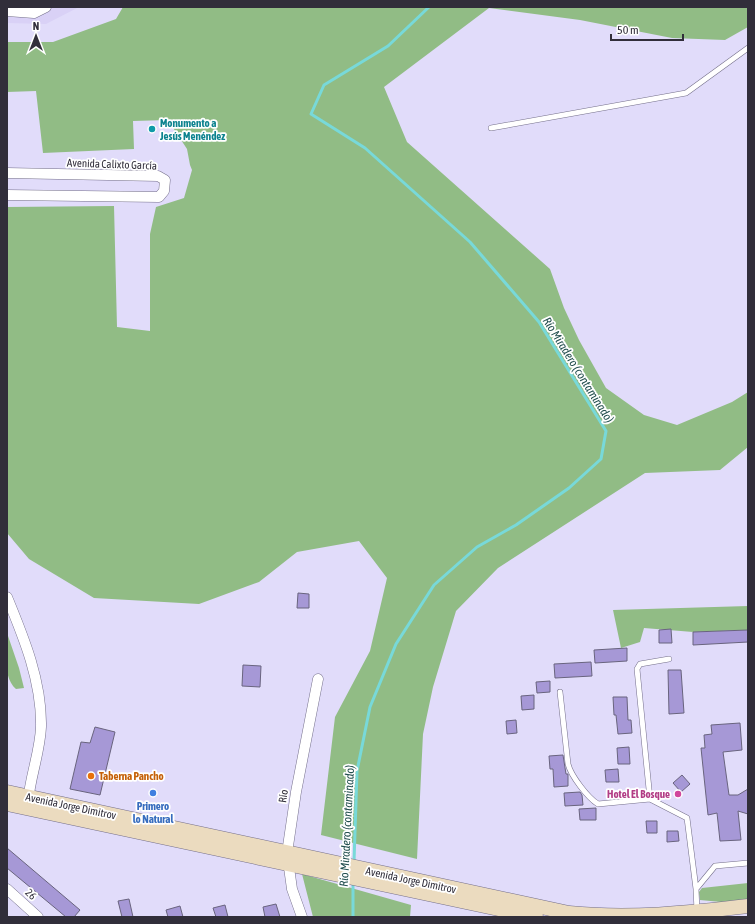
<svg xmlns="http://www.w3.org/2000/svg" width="755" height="924" viewBox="0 0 755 924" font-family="'Asap Condensed',sans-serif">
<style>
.built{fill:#d9d1f6}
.green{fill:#91bc85}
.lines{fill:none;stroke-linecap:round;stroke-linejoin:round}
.stream{stroke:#78d9d9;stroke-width:3}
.building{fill:#a698d6;stroke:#69647e}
.service-casing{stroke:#746f8a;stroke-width:6}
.minor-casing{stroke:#746f8a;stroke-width:11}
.secondary-casing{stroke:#746f8a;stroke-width:15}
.service{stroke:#fff;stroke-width:5}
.minor{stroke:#fff;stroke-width:10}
.secondary{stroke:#ebdbbf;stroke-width:14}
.culture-dot{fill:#0f9aa8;stroke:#fff;stroke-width:1.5}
.food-dot{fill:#e8710a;stroke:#fff;stroke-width:1.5}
.shop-dot{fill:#3f7fe0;stroke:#fff;stroke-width:1.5}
.hotel-dot{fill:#d1479c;stroke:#fff;stroke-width:1.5}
.labels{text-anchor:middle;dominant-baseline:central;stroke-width:3.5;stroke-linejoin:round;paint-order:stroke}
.culture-label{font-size:11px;font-weight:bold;fill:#0d838f;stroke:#fff;text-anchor:start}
.street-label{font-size:11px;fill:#312e3a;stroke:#fff}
.food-label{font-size:11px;font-weight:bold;fill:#c56008;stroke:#fff;text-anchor:start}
.hotel-label{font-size:11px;font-weight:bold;fill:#b23c85;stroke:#fff;text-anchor:end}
.shop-label{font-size:11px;font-weight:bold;fill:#366cbe;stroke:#fff}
.water-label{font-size:12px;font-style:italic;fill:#234f4f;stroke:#fff}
</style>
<rect width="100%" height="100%" fill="#e1dcfa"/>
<path class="built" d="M 7,7 L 79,7 L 46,24 L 7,23 Z"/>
<path class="green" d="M 123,7 L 748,7 L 748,27 L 725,40 L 672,38 L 580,20 L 489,8 L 384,87 L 407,142 L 550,269 L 564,308 L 579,340 L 606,388 L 644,415 L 677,425 L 732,402 L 748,392 L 748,447 L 720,470 L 645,473 L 498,568 L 456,611 L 433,687 L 423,734 L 417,859 L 321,835 L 335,717 L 370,651 L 387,578 L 359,541 L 297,552 L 259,582 L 199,604 L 94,598 L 29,559 L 7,533 L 7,207 L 114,206 L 117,327 L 150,331 L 150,234 L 156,207 L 184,198 L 192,170 L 190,165 L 187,149 L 168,120 L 133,121 L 134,149 L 43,153 L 36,91 L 7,92 L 7,42 L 53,42 L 116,19 Z
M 748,606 L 748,630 L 693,632 L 644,628 L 640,642 L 621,648 L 613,610 Z
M 7,633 L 19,668 L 24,688 L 16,689 C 2,677 7,649 7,633 Z
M 302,874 L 411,905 L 410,917 L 313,917 Z
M 748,883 L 748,900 L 721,902 L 700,900 L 699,892 L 702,888 Z"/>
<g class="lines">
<path class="stream" d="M 354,862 L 357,771 L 370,707 L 396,644 L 434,585 L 477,547 L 516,525 L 569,488 L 601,459 L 606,431 L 539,322 L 470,242 L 365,148 L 311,114 L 324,85 L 388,46 L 429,7
M 353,917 L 353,882"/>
</g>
<path class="building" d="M 298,593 L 309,594 L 309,608 L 297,608 Z
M 671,629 L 672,643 L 659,643 L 659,630 Z
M 748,630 L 748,642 L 693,645 L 693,632 Z
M 627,648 L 627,661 L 595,663 L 594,650 Z
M 591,662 L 592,676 L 555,678 L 554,664 Z
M 243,665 L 261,666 L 260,687 L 242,686 Z
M 668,670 L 681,670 L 684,713 L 669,714 Z
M 550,681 L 550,692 L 537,693 L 536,682 Z
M 534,695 L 534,709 L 522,710 L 521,696 Z
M 613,697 L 627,697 L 628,720 L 631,720 L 632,733 L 618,734 L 616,715 L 614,715 Z
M 516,720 L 517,733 L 507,734 L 506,721 Z
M 740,723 L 742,750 L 723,752 L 729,795 L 738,795 L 748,789 L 748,814 L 738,811 L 741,840 L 720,841 L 717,813 L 708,815 L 701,748 L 705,748 L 704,735 L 712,734 L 711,725 Z
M 95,727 L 115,732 L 100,795 L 70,789 L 81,742 L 90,743 Z
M 629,747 L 630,764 L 618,764 L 617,748 Z
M 563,755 L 566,774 L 568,774 L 568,786 L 554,787 L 553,769 L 550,769 L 549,756 Z
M 618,769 L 619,782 L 606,782 L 605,770 Z
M 682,775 L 690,784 L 681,792 L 673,783 Z
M 580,792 L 582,795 L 583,805 L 565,806 L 564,793 Z
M 596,808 L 596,820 L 580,820 L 579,809 Z
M 646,821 L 657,821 L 657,833 L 647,833 Z
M 667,831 L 678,831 L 679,841 L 667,842 Z
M 7,848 L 80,910 L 74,917 L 66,917 L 7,868 Z
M 129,899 L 133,917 L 122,917 L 118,901 Z
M 276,904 L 280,917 L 265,917 L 263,907 Z
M 225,905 L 228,917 L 216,917 L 213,908 Z
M 180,906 L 183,917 L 168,917 L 166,910 Z"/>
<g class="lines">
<defs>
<path id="service" d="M 491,128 L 686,93 L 748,48
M 560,692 L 568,764 C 571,776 588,798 598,804 L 650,799 L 687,818 L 696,889
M 650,799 L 637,669 L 640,664 L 669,659
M 697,911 L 696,889 L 715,866 L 748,863"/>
<path id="minor" d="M 7,11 L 34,13 L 46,7
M 7,173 L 158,176 L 165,180 L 164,191 L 159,197 L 7,195
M 7,597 C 24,638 42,682 41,727 C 40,752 30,777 28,802
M 7,889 L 38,917
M 302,917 L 292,889 L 287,853 L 296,792 L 318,679"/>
<path id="secondary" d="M 7,792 L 569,913 C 629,919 689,913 748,906
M 7,804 L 536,917"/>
</defs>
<use href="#service" class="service-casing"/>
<use href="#minor" class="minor-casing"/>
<use href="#secondary" class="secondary-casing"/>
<use href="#service" class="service"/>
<use href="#minor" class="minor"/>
<use href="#secondary" class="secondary"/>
</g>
<circle class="culture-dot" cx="152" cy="129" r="4"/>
<circle class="food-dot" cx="91" cy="776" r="4"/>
<circle class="shop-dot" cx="153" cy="793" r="4"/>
<circle class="hotel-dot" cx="678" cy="794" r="4"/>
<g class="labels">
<g class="culture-label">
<text x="160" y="123">Monumento a<tspan x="160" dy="13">Jesús Menéndez</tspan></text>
</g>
<g class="street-label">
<text transform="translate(112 164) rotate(2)">Avenida Calixto García</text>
<text transform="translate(283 796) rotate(-81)">Río</text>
<text transform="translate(71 806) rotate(12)">Avenida Jorge Dimitrov</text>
<text transform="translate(411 880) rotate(12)">Avenida Jorge Dimitrov</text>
<text transform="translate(31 894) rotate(43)">26</text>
</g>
<g class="food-label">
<text x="99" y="776">Taberna Pancho</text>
</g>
<g class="hotel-label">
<text x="670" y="794">Hotel El Bosque</text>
</g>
<g class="shop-label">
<text x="153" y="806">Primero<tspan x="153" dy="13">lo Natural</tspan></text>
</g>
<g class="water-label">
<text transform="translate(578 370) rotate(58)">Río Miradero (contaminado)</text>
<text transform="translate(347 826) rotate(-87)">Río Miradero (contaminado)</text>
</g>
</g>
<rect width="755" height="924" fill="none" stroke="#312e3a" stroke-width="16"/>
<g transform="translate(36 36)" stroke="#ffffff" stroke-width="3" paint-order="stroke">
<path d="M0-3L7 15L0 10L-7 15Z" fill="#312e3a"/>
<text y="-6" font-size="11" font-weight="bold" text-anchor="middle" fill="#312e3a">N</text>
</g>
<path d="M611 34v6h72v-6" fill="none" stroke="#312e3a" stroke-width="2"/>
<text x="617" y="34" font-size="12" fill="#312e3a" stroke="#ffffff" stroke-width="3" paint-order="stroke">50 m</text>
</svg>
